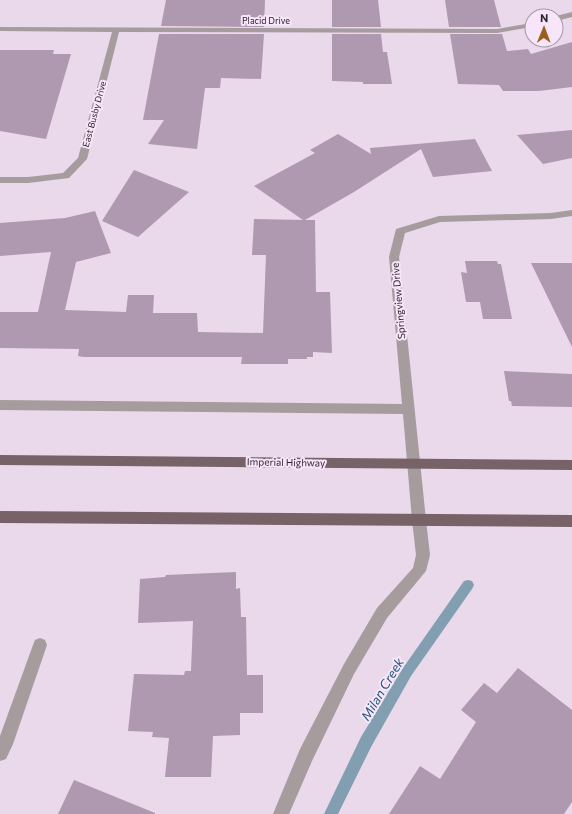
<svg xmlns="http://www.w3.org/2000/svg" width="572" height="814" viewBox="0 0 572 814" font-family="Commissioner,sans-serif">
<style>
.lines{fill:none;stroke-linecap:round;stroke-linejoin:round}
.stream{fill:#829fb2;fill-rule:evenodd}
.building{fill:#af99b1}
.lane{fill:#a69b9d;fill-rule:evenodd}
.street{fill:#a69b9d;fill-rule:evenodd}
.primary{fill:#766267;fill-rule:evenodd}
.labels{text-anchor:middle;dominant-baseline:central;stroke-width:4;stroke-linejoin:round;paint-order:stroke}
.far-street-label{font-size:9px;fill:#2e272e;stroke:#f7e5f9}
.street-label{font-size:10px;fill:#2e272e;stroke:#f7e5f9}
.near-water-label{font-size:13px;font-style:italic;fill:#275a77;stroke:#f7e5f9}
</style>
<rect width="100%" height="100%" fill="#ead8eb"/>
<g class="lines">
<path class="stream" d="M 468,580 L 472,581 L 474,585 L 472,589 L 411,676 L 371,747 L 338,814 L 324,814 L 361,737 L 403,668 L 464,581 Z"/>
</g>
<path class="building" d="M 166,0 L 265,0 L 264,27 L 161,26 Z
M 332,0 L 378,0 L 381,27 L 332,27 Z
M 445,0 L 494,0 L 501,27 L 449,27 Z
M 159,34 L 264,34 L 261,79 L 221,78 L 220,88 L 205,88 L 197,149 L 148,144 L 164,120 L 143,120 Z
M 332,34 L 381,34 L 383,52 L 387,52 L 392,84 L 363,84 L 363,82 L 332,81 Z
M 450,34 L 502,34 L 507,51 L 528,49 L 531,54 L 572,42 L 572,87 L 539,91 L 503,91 L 499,85 L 458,84 Z
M 0,50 L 54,50 L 53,54 L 71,54 L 46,139 L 0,131 Z
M 572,130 L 572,158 L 543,164 L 517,135 Z
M 338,134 L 371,154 L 370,148 L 475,139 L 492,171 L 433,177 L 421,149 L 354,192 L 305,220 L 315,220 L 316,292 L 330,292 L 332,353 L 313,352 L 313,357 L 307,357 L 307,359 L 288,359 L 288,364 L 241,364 L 242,357 L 83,357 L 78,356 L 79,349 L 0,348 L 0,312 L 38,312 L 51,252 L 0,256 L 0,223 L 65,218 L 95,211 L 111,253 L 76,262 L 65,310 L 126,312 L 128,295 L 154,295 L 153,313 L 197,313 L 198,332 L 263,333 L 266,255 L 252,255 L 254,219 L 303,220 L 254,186 L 315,153 L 310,150 Z
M 134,170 L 189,192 L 138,237 L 102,221 Z
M 465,261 L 497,261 L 498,264 L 501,264 L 512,319 L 483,319 L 480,302 L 466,302 L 461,272 L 467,273 Z
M 531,263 L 572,263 L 572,347 Z
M 504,371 L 572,374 L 572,407 L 512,406 L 511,401 L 509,401 Z
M 236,572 L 236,589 L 240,588 L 241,617 L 246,617 L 247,675 L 263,675 L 263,713 L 240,713 L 240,735 L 213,736 L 211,777 L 165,777 L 169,738 L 152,737 L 153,732 L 128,731 L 134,674 L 184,675 L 185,671 L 191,671 L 193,621 L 138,623 L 140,579 L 165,577 L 166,575 Z
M 518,668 L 572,710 L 572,802 L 564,814 L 389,814 L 420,766 L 440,779 L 476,722 L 461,710 L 484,683 L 497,693 Z
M 74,780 L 155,813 L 155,814 L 58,814 Z"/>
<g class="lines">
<path class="lane" d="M 419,514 L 424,516 L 426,520 L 430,555 L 426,571 L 387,618 L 354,674 L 312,761 L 289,814 L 273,814 L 300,749 L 344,664 L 377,608 L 413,568 L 416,555 L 412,520 L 414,516 Z"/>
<path class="street" d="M 572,12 L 572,17 L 556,21 L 556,16 Z
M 532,23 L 532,27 L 497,33 L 119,32 L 87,159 L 69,178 L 28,183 L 0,183 L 0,177 L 28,177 L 63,173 L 78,158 L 112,32 L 0,31 L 0,27 L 497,29 Z
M 572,210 L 572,216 L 551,219 L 440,222 L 405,233 L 399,257 L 426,520 L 424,524 L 419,526 L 414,524 L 412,520 L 403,414 L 0,410 L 0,400 L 402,404 L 389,257 L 396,229 L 439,216 L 551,213 Z
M 40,638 L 45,640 L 47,645 L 13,744 L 6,759 L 0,761 L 0,736 L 33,645 L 35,640 Z"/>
<path class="primary" d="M 0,455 L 572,460 L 572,470 L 0,465 Z
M 0,511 L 572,515 L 572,527 L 0,523 Z"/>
</g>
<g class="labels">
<g class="far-street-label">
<text x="266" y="20">Placid Drive</text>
<text transform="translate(94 114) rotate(-75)">East Busby Drive</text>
</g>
<g class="street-label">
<text transform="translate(398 301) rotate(-95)">Springview Drive</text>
<text transform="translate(286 462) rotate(1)">Imperial Highway</text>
</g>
<g class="near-water-label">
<text transform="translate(382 689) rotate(-59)">Milan Creek</text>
</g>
</g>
<g transform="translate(544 28) rotate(1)"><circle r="19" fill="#f7e5f9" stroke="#a799a8"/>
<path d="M0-3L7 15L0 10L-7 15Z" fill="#9a5f1f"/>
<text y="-6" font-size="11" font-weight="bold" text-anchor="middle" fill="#2e272e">N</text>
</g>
</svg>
